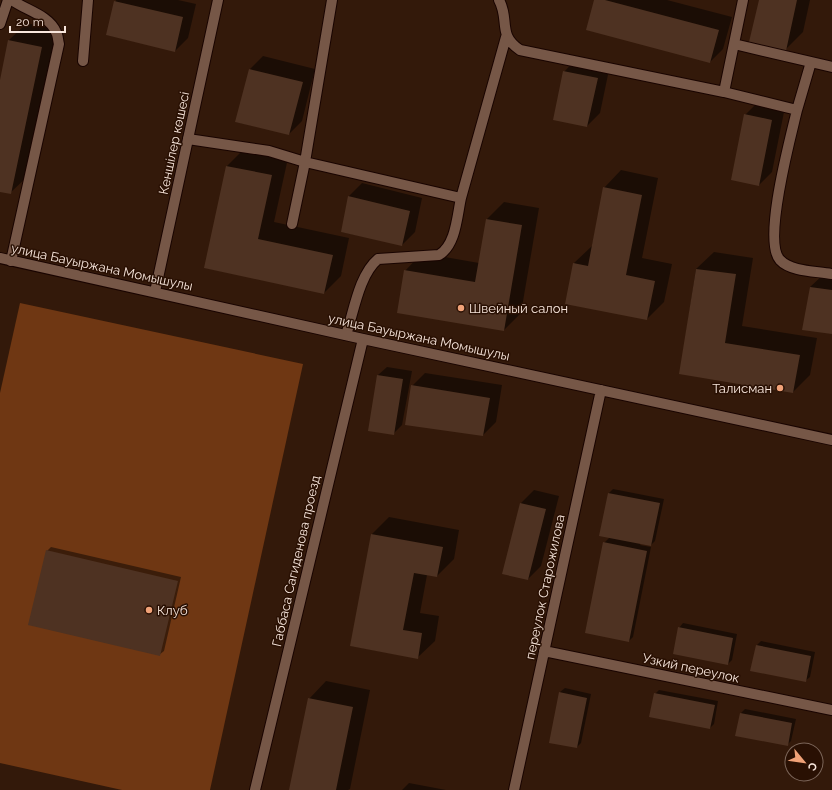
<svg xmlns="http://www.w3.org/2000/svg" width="832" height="790" viewBox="0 0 832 790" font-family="Raleway,sans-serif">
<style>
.green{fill:#6f3713}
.shadow{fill:#0007}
.building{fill:#4e3222}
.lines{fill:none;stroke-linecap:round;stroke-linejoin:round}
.service-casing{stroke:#190400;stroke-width:12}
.minor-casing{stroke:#190400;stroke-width:12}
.service{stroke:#765747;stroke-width:10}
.minor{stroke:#765747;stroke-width:10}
.poi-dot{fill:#f0a278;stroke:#291003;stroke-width:1.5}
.labels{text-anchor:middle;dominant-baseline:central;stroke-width:3;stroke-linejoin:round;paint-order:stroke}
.street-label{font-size:13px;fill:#f8e6dc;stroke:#291003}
.poi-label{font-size:13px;fill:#f8e6dc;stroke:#291003;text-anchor:start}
</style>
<rect width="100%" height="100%" fill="#33190a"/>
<path class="green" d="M 20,303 L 303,364 L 210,790 L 122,790 L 0,763 L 0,393 Z"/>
<path class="shadow" d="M 116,0 L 178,0 L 196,4 L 188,38 L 175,51 L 107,35 Z
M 595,0 L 667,0 L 732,17 L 723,49 L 710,62 Z
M 760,0 L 810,0 L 803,32 L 786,49 Z
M 27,23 L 59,30 L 28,176 L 10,193 L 0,191 L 0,84 L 9,40 Z
M 263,56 L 315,69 L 302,121 L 289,134 L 236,122 L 250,69 Z
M 577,58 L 610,65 L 600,113 L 587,126 L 564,72 Z
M 758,102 L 785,107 L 772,172 L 759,185 L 745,115 Z
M 244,149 L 288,158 L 274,222 L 349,238 L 341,276 L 324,293 L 206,268 L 227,166 Z
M 621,170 L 658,178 L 642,258 L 672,264 L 664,302 L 647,319 L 574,263 L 592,246 L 604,188 Z
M 362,183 L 422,198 L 415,232 L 402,245 L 342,232 L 349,196 Z
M 504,202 L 539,208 L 521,313 L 504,330 L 405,271 L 422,253 L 479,263 L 487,219 Z
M 714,252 L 753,258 L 742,326 L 817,338 L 810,375 L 793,392 L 680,373 L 696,269 Z
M 824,274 L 832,275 L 832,333 L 810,287 Z
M 387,367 L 412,371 L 402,425 L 393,434 L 378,375 Z
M 425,373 L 502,385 L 496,422 L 483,435 L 412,386 Z
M 613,489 L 664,499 L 655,541 L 651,545 L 641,543 L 640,545 L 651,547 L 633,637 L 629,641 L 604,543 L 610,537 L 600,535 L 609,493 Z
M 534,490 L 559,496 L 541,566 L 528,579 L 521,503 Z
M 389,517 L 459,530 L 454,559 L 437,576 L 427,575 L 420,613 L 439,616 L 435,641 L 417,658 L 351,646 L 372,534 Z
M 51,547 L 181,577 L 164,651 L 159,655 L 47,551 Z
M 683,623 L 737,634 L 732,660 L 728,664 L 679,628 Z
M 761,641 L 815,652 L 810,677 L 805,681 L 757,645 Z
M 326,681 L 370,690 L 350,789 L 348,790 L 290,790 L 309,699 Z
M 565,688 L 591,694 L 581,743 L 577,747 L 560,692 Z
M 659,690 L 718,701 L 714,724 L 710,728 L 655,694 Z
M 745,709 L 796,719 L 791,741 L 787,745 L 741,713 Z
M 409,783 L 446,790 L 402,790 Z"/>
<path class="building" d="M 594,0 L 605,0 L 719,30 L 710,63 L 586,30 Z
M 759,0 L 797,0 L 786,51 L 749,42 Z
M 114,1 L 183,17 L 175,52 L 106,35 Z
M 8,40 L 42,47 L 11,194 L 0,192 L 0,80 Z
M 249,69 L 303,82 L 289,135 L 235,122 Z
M 563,71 L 598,78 L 587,127 L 553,120 Z
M 744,114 L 772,120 L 759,186 L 731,180 Z
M 226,166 L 272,175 L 258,239 L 333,255 L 324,294 L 204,268 Z
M 603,187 L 642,195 L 626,275 L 655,281 L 647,320 L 565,304 L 573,263 L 588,266 Z
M 348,196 L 410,211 L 402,246 L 341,232 Z
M 486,219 L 522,225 L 504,331 L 397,313 L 404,270 L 475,282 Z
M 696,269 L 736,274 L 725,343 L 800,355 L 793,393 L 679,374 Z
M 810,287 L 832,290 L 832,334 L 802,330 Z
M 377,375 L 403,379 L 394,435 L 368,431 Z
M 411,385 L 490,398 L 483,436 L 405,425 Z
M 608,493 L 660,503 L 651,546 L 599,536 Z
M 520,503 L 546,509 L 528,580 L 502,574 Z
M 371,534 L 443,547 L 437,577 L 414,573 L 403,630 L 422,633 L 418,659 L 350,646 Z
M 603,542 L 647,551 L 629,642 L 585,633 Z
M 46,550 L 178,581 L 160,656 L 28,625 Z
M 678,627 L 733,638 L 728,665 L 673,654 Z
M 756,645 L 811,656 L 806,682 L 750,671 Z
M 559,692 L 587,698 L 577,748 L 549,743 Z
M 654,693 L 715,705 L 710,729 L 649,717 Z
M 308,698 L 353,707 L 336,790 L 289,790 Z
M 740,713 L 792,723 L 788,746 L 735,736 Z"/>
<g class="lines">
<defs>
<path id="service" d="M 332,0 L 305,162 L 461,198 L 506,37
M 499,0 C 510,20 497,35 520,50 L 724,92 L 797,110 C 791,136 762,241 780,260 C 791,272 817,271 832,274
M 0,24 L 8,0
M 734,44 L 832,67
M 83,61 L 88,0
M 724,92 L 743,0
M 797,110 L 811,62
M 188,139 L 269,151 L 305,162 L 292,224
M 11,261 L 59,44 C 58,41 58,35 56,32 C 49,15 25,10 12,0
M 346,335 C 354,311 359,275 378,259 L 439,255 C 456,245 457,216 461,198"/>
<path id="minor" d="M 0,258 L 363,339 L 832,440
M 155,292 L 218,0
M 544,651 L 832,710
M 255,790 L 363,339
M 514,790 L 601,390"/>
</defs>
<use href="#service" class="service-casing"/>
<use href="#minor" class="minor-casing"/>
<use href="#service" class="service"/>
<use href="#minor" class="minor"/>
</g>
<g class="poi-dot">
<circle cx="461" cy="308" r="4"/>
<circle cx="780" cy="388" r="4"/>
<circle cx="149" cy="610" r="4"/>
</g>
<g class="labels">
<g class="street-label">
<text transform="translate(174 143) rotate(-78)">Кеншілер көшесі</text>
<text transform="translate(102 267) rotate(12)">улица Бауыржана Момышулы</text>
<text transform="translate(419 337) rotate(12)">улица Бауыржана Момышулы</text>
<text transform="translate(296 561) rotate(-77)">Габбаса Сагиденова проезд</text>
<text transform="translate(545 587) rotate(-78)">переулок Старожилова</text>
<text transform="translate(691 668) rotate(12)">Узкий переулок</text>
</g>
<g class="poi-label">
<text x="469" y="308">Швейный салон</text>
<text x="772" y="388" text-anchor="end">Талисман</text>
<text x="157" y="610">Клуб</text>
</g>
</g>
<g transform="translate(804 762) rotate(119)"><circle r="19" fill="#291003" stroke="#7c665a"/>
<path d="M0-3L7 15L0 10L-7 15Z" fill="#f0a278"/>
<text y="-6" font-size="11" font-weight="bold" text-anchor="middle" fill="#f8e6dc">С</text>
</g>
<path d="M10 26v6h55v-6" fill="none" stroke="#f8e6dc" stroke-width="2"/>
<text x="16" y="26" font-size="12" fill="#f8e6dc" stroke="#291003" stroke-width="3" paint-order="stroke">20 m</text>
</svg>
